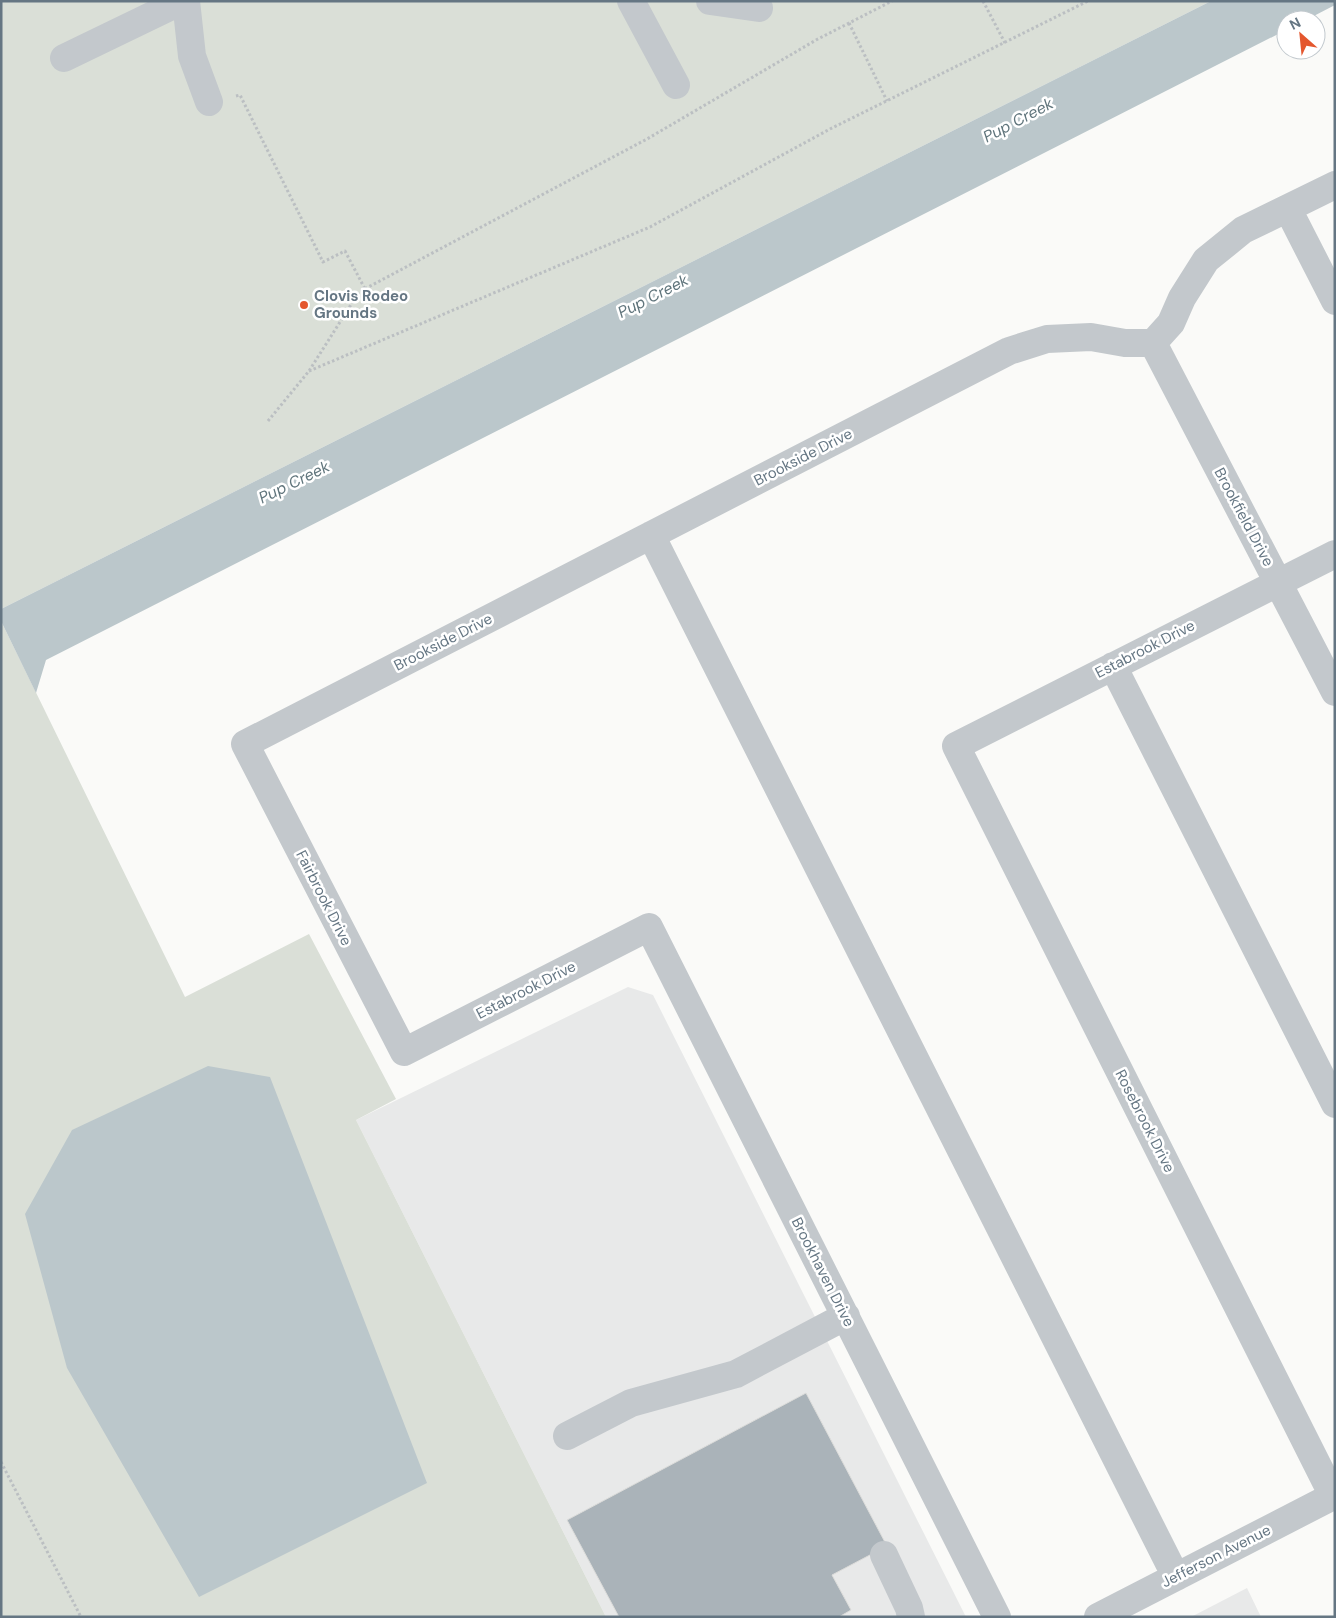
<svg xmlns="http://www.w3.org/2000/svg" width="1336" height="1618" viewBox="0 0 1336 1618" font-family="'DM Sans',sans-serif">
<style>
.built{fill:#e8e9e9}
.green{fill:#dadfd7}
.water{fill:#bbc7cb}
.building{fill:#aab3b9;stroke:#dcdcda}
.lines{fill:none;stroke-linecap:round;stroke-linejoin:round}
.path{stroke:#bbbfc2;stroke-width:3;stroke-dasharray:2.5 2.5;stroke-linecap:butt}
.minor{stroke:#c3c8cc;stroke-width:28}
.poi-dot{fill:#e4572e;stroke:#fff;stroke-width:2}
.labels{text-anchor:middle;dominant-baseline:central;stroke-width:5;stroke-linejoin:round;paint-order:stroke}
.poi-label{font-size:15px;font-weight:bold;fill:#657683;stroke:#fff;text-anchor:start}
.street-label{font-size:15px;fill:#657683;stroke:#fff}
.water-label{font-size:16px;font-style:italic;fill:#60757c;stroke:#fff}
</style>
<rect width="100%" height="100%" fill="#fafaf8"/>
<path class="built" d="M 628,987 L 653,995 L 966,1617 L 606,1617 L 356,1120 Z
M 1247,1588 L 1261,1617 L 1191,1617 Z"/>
<path class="green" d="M 1,1 L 1211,1 L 1,609 Z
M 1,621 L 185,997 L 309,934 L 396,1099 L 356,1120 L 606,1617 L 1,1617 Z"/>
<path class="water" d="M 1211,1 L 1335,1 L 1335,5 L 1306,20 L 1286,20 L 1286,30 L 46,660 L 36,693 L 1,621 L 1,609 Z
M 208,1066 L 270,1077 L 427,1483 L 199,1597 L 67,1368 L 25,1214 L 72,1130 Z"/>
<path class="building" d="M 806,1393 L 887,1546 L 832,1575 L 851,1610 L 839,1617 L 619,1617 L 567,1520 Z"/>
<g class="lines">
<path class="path" d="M 983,1 L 1005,43
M 849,23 L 887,101
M 236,96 L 240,95 L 323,262 L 345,251 L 365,289
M 309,371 L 650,227 L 830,129 L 1088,1
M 268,421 L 309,371 L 359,292 L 647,139 L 816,40 L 892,1
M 1,1462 L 81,1617"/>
<path class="minor" d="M 186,1 L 192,56 L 209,102
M 631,1 L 676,85
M 710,1 L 759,8
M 64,58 L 182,1
M 1288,209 L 1335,301
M 1153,343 L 1335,692
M 651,535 L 1176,1577
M 1113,666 L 1335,1104
M 567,1436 L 631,1403 L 736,1374 L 846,1316
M 1333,1496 L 956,746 L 1335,554
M 884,1555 L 909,1608 L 911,1617
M 997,1617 L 649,927 L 404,1052 L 245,744 L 1009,351 L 1047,339 L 1091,337 L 1125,343 L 1153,343 L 1171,323 L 1182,298 L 1206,260 L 1243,230 L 1335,185
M 1098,1617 L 1335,1495"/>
</g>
<circle class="poi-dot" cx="304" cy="305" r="5"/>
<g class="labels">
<g class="poi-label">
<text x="314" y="296">Clovis Rodeo<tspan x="314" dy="17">Grounds</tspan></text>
</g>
<g class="street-label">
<text transform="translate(803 457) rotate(-27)">Brookside Drive</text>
<text transform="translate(1244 517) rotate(62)">Brookfield Drive</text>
<text transform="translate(443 642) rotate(-27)">Brookside Drive</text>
<text transform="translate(1145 649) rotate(-27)">Estabrook Drive</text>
<text transform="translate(324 898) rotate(63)">Fairbrook Drive</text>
<text transform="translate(526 990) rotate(-27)">Estabrook Drive</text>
<text transform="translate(1145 1121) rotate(63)">Rosebrook Drive</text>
<text transform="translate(823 1272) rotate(63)">Brookhaven Drive</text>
<text transform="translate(1216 1556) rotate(-27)">Jefferson Avenue</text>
</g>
<g class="water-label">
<text transform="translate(1018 120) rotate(-28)">Pup Creek</text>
<text transform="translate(653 296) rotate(-27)">Pup Creek</text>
<text transform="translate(294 482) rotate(-26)">Pup Creek</text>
</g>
</g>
<rect width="1336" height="1618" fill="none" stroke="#657683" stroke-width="5"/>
<g transform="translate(1301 35) rotate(333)"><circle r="24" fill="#ffffff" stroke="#c1c8cd"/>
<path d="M0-4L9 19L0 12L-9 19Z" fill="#e4572e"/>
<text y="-8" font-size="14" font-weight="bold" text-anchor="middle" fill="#657683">N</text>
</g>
</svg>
